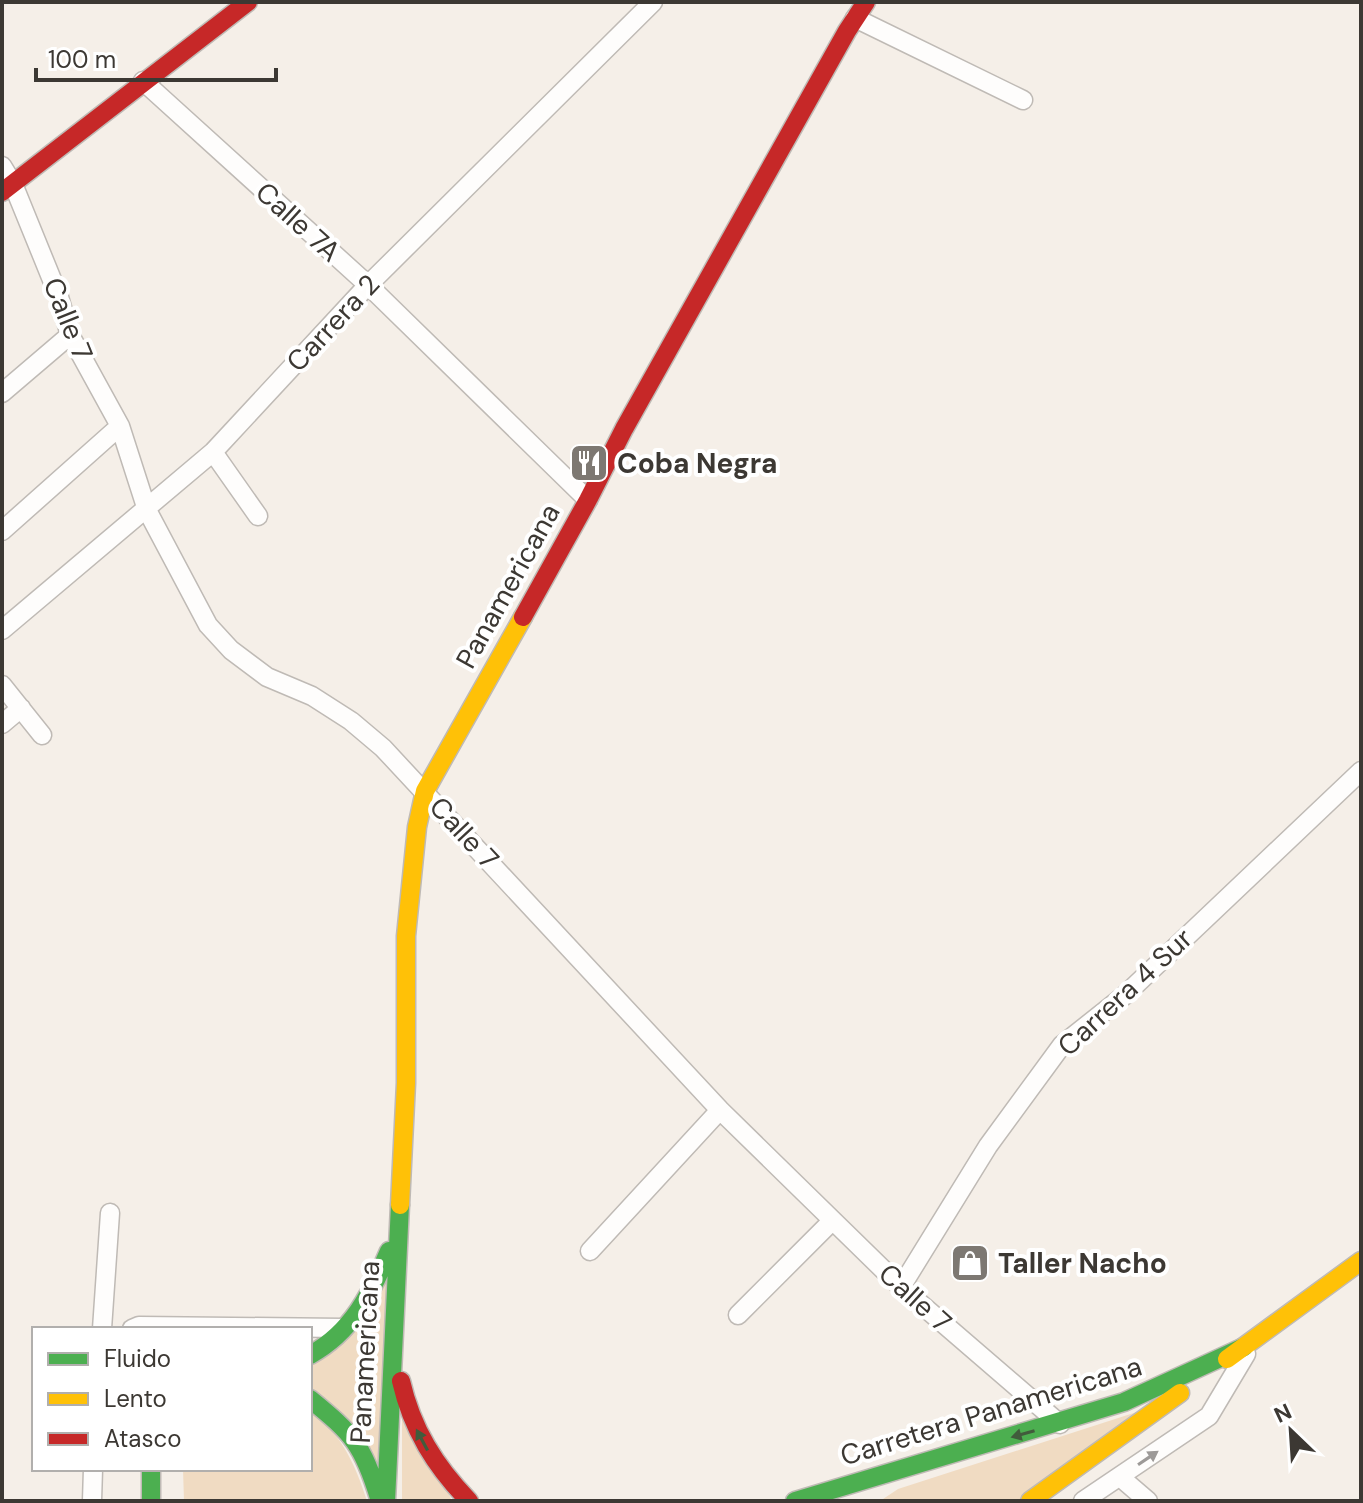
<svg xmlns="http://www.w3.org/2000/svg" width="1363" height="1503" viewBox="0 0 1363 1503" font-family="'DM Sans',sans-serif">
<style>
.green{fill:#f0dbc2}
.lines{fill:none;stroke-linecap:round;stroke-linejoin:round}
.street-casing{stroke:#bfbab5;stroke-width:21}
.fast-casing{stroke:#bfbab5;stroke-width:21}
.slow-casing{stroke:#bfbab5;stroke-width:21}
.jam-casing{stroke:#bfbab5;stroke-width:21}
.street{stroke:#fefdfc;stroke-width:18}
.fast{stroke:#4caf50;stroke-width:18}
.slow{stroke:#ffc107;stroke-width:18}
.jam{stroke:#c62828;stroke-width:18}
.oneway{fill:#415c3c}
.oneway2{fill:#9d9a98}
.labels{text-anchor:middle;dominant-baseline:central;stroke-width:8;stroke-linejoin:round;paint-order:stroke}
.street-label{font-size:28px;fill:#3c3833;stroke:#fff}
.poi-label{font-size:28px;font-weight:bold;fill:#3c3833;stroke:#fff;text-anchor:start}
</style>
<rect width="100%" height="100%" fill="#f5efe8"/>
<path class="green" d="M 387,1273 L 377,1479 L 310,1385 L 310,1366 Z
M 402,1392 L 452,1501 L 402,1501 Z
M 1143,1410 L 1019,1501 L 880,1501 L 898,1489 Z
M 310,1411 C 341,1432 356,1466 367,1501 L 184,1501 L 183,1469 L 310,1469 Z"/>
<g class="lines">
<defs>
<path id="street" d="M 855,18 L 1023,100
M 143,81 L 368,285 L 588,500
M 2,166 L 13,184 L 59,297 L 70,335 L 120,426 L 147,510 L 208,625 L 231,650 L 267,677 L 312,696 L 351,721 L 383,748 L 720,1110 L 901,1287 L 1060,1424
M 2,393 L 70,335
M 213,452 L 258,516
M 2,531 L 120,426
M 2,630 L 213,452 L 368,285 L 653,2
M 2,685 L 42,735
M 2,724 L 21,708
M 590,1251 L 720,1110
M 901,1287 L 988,1146 L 1062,1045 L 1125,995 L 1361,771
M 738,1315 L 832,1221
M 102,1329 L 110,1213
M 132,1329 L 139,1326 L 344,1328
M 1120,1477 L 1148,1501
M 92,1501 L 93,1469
M 1083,1501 L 1209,1416 L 1246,1354"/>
<path id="fast" d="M 310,1355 C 352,1332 371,1294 389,1251
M 310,1399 C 353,1434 363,1445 379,1498
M 151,1469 L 151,1501
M 386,1501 L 400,1205
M 795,1501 L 1124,1402 L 1244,1347"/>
<path id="slow" d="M 400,1205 L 406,1083 L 406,936 L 417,827 L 425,791 L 523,617
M 1227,1359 L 1361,1261
M 1030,1501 L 1180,1393"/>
<path id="jam" d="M 2,192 L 248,2
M 523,617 L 588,500 L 624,429 L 847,31 L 866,2
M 401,1381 C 412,1429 435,1466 469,1501"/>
</defs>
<use href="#street" class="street-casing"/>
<use href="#fast" class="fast-casing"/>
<use href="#slow" class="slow-casing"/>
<use href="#jam" class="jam-casing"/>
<use href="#street" class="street"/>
<use href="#fast" class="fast"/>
<use href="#slow" class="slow"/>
<use href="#jam" class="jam"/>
</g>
<defs><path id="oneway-solid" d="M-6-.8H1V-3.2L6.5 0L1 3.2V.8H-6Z" transform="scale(2)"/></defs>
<g class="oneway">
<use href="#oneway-solid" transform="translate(1023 1434) rotate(164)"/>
<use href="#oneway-solid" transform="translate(422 1440) rotate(-118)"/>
</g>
<use class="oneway2" href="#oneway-solid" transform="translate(1148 1458) rotate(-34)"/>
<defs>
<symbol id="restaurant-square" viewBox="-11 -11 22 22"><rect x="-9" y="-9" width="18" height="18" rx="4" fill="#7d7872" stroke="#fff"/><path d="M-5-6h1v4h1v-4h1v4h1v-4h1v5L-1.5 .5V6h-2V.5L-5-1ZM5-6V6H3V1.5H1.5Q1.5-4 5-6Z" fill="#fff"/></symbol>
<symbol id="shop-square" viewBox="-11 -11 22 22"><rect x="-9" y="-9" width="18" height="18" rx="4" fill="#7d7872" stroke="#fff"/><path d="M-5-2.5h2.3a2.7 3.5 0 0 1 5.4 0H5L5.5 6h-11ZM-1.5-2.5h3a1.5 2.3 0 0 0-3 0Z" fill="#fff"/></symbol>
</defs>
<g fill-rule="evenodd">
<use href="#restaurant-square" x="567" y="441" width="44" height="44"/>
<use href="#shop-square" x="948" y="1241" width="44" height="44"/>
</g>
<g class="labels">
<g class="street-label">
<text transform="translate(298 222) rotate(42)">Calle 7A</text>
<text transform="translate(68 319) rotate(68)">Calle 7</text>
<text transform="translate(333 323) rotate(-47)">Carrera 2</text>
<text transform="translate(508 586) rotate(-61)">Panamericana</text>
<text transform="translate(464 833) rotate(47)">Calle 7</text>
<text transform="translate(1125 992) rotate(-43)">Carrera 4 Sur</text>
<text transform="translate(915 1298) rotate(42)">Calle 7</text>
<text transform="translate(365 1352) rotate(-87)">Panamericana</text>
<text transform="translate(991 1411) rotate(-17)">Carretera Panamericana</text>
</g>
<g class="poi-label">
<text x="617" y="463">Coba Negra</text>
<text x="998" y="1263">Taller Nacho</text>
</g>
</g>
<rect width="1363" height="1503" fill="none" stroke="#3c3833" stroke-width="8"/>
<rect x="32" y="1327" width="280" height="144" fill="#ffffff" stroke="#b1afad" stroke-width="2"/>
<rect x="48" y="1353" width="40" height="12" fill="#4caf50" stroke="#b1afad" stroke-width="2"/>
<text x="104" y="1367" font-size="24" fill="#3c3833">Fluido</text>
<rect x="48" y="1393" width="40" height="12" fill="#ffc107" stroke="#b1afad" stroke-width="2"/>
<text x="104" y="1407" font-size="24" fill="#3c3833">Lento</text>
<rect x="48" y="1433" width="40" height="12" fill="#c62828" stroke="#b1afad" stroke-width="2"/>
<text x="104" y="1447" font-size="24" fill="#3c3833">Atasco</text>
<g transform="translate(1291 1431) rotate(335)" stroke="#ffffff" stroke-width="6" paint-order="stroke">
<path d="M0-6L14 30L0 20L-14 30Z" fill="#3c3833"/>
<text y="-12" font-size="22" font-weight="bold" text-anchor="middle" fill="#3c3833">N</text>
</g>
<path d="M36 68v12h240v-12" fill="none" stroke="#3c3833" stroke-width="4"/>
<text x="48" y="68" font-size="24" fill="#3c3833" stroke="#ffffff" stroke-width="6" paint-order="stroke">100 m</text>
</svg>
